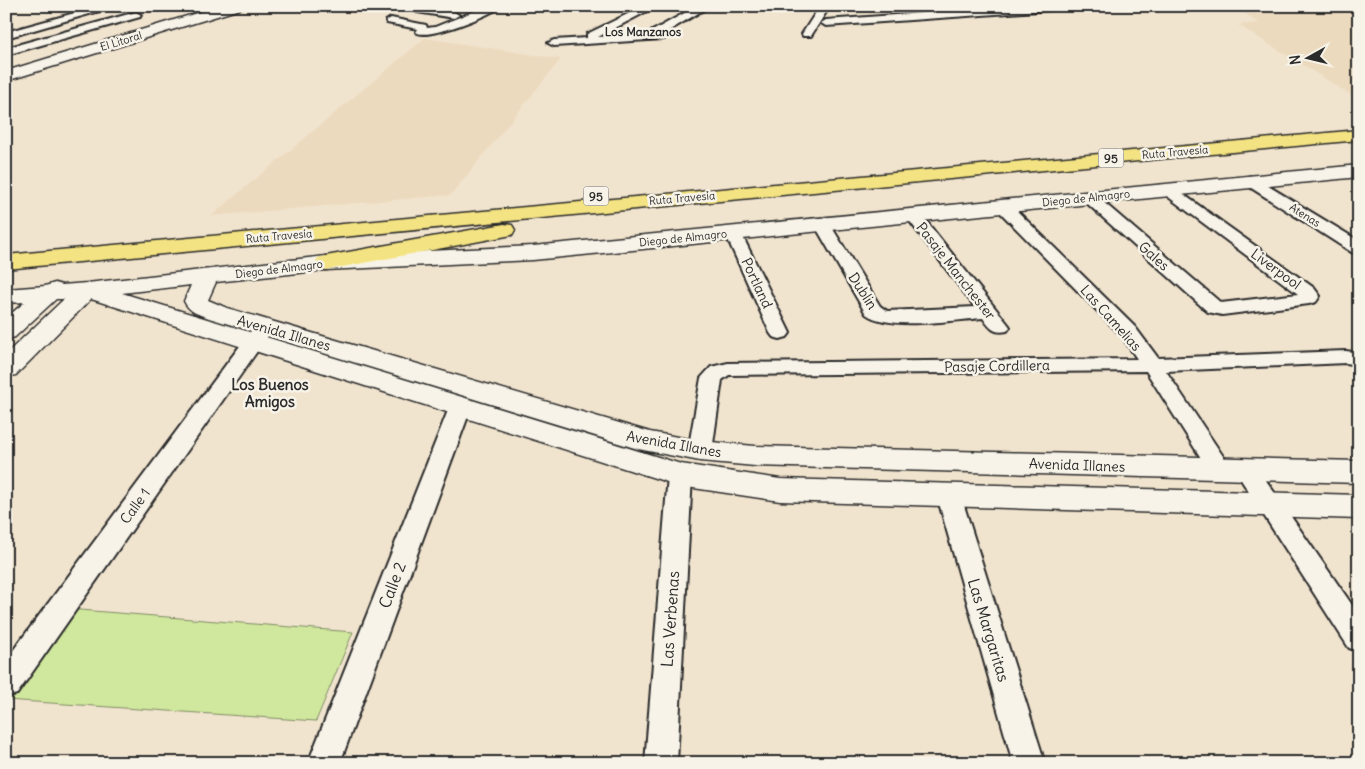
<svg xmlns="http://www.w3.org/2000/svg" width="1365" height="769" viewBox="0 0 1365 769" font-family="Delius,sans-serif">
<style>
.built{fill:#ecdabe}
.green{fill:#d0e89d;stroke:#7e8a64}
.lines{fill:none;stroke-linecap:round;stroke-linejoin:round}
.street-casing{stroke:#2b2b2b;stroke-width:4}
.secondary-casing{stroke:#2b2b2b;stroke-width:3}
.highway-casing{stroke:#2b2b2b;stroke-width:3}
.street{fill:#f7f3e8;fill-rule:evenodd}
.secondary{fill:#f7f3e8;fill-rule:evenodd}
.highway{fill:#f4e382;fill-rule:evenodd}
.labels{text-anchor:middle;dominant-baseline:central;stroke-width:5;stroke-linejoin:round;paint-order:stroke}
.far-street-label{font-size:11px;fill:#2b2b2b;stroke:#f7f3e8}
.far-neighbourhood-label{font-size:12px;font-weight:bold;fill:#2b2b2b;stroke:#f7f3e8}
.shield{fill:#f7f3e8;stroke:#686764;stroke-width:1}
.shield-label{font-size:12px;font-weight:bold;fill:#2b2b2b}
.street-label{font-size:14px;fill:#2b2b2b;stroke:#f7f3e8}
.neighbourhood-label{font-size:15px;font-weight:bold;fill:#2b2b2b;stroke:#f7f3e8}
.near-street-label{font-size:16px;fill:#2b2b2b;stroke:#f7f3e8}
</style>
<rect width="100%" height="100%" fill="#f1e4cf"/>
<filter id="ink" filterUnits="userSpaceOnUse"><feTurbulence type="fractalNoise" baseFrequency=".02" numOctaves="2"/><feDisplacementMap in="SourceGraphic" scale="10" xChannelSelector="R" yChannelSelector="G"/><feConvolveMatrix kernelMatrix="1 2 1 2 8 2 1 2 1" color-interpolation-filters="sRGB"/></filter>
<g filter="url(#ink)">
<path class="built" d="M 1232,6 L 1359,6 L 1359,100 L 1238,25 L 1259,23 Z
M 425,38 L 561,59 L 451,195 L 211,216 Z"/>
<path class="green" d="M 68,609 L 353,632 L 316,721 L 6,700 L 6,694 Z"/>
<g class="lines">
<defs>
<path id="street" d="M 100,6 L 117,6 L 6,38 L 6,32 Z
M 419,6 L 454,12 L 459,15 L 454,18 L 417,12 L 412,9 Z
M 487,6 L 502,6 C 491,15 426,41 416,32 L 418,29 L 387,23 L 386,21 L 391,18 L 426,25 L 427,28 L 435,27 Z
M 644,6 L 657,6 L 598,37 L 647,34 L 697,6 L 710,6 L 665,33 L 669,36 L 664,39 L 554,46 L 548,43 L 554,40 L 587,38 L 587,34 Z
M 820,6 L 830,6 L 811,36 L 803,36 L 802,34 Z
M 1019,6 L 1070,6 L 1065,9 L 826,26 L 821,23 L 826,20 Z
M 136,12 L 141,15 L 140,17 L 6,55 L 6,48 Z
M 1250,176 L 1255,178 L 1359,241 L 1359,254 L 1353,253 L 1245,184 L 1242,181 L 1245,178 Z
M 1168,185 L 1173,187 L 1314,288 L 1320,296 L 1316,302 L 1309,304 L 1222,315 L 1208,312 L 1080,197 L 1082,194 L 1094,194 L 1221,303 L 1298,294 L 1163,193 L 1160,190 L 1163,187 Z
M 1003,201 L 1009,203 L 1135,327 L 1158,358 L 1346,351 L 1359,353 L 1359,365 L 1346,363 L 1166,371 L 1231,468 L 1227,474 L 1219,476 L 1211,474 L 1146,371 L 729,375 L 722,380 L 712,451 L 708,457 L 700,459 L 692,457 L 688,451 L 701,378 L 711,367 L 728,363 L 1137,359 L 1121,335 L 997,209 L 995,206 L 997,203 Z
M 913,210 L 919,212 L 1007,323 L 1010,327 L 1007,331 C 994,334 990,328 983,318 C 954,320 889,331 866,314 L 814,224 L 816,221 L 828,221 L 880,306 L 887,311 L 975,307 L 905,215 L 907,212 Z
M 733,228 L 739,229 L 741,233 L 790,333 L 787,337 L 780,339 L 773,337 L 770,333 L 725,233 L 727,229 Z
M 264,321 L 271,323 L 274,327 L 17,694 L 6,697 L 6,660 L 257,323 Z
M 460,401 L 468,403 L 471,408 L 340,763 L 308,763 L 449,408 L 452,403 Z
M 1246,461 L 1254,463 L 1359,615 L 1359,651 L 1349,648 L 1238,475 L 1234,469 L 1238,463 Z
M 680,467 L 688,469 L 692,475 L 677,763 L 645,763 L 668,475 L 672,469 Z
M 949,487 L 958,490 L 961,496 L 1045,763 L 1013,763 L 937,496 L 940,490 Z"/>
<path id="secondary" d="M 220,6 L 241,6 L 240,9 L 6,81 L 6,71 Z
M 1359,165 L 1359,177 L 533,260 L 326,270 L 216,282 L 208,300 L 227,308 L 650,432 L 700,441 L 755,446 L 1359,461 L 1359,483 L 755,466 L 700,461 L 638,449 L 209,318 C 198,314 189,312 184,301 L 191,285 L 122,293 L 681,464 L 780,479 L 1359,495 L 1359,519 L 780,501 L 680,486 L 91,299 L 16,375 L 6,377 L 6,354 L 64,299 L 56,299 L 15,337 L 6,340 L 6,318 L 25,302 L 6,303 L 6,289 L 45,286 L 55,283 L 62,285 L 87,283 L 326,256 L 533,246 Z"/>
<path id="highway" d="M 1359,130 L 1359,140 L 6,269 L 6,255 Z
M 504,224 L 512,225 L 515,230 L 512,235 L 326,270 L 318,268 L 315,263 L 318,258 L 326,256 Z"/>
</defs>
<use href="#street" class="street-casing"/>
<use href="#secondary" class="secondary-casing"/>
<use href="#highway" class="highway-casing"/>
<use href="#street" class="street"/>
<use href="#secondary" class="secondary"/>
<use href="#highway" class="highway"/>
</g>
</g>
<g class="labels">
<g class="far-street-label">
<text transform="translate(121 41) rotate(-17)">El Litoral</text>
<text transform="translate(1175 152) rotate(-5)">Ruta Travesía</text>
<text transform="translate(682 198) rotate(-5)">Ruta Travesía</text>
<text transform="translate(1086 198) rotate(-6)">Diego de Almagro</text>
<text transform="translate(1305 215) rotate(32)">Atenas</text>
<text transform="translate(279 236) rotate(-5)">Ruta Travesía</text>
<text transform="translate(683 238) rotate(-6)">Diego de Almagro</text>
<text transform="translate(279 269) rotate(-7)">Diego de Almagro</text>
</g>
<g class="far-neighbourhood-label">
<text x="643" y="31">Los Manzanos</text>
</g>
<g class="shield">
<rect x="1098.5" y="148.5" width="25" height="19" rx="4"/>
<rect x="583.5" y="186.5" width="25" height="19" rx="4"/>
</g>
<g class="shield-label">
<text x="1111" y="158">95</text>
<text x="596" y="196">95</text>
</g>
<g class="street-label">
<text transform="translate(1154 256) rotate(42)">Gales</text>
<text transform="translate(1276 269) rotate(36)">Liverpool</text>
<text transform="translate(956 271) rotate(52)">Pasaje Manchester</text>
<text transform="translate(757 283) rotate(65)">Portland</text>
<text transform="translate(863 291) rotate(57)">Dublin</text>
<text transform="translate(1111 318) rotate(48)">Las Camelias</text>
<text transform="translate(284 333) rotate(16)">Avenida Illanes</text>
<text transform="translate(997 366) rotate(-1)">Pasaje Cordillera</text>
<text transform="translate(674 444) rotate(10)">Avenida Illanes</text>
<text transform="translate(1077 465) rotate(2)">Avenida Illanes</text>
<text transform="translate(135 506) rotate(-54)">Calle 1</text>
</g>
<g class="neighbourhood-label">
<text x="270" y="384">Los Buenos<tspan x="270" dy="17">Amigos</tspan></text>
</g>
<g class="near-street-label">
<text transform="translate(392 585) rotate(-69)">Calle 2</text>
<text transform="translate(670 619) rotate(-86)">Las Verbenas</text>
<text transform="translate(989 630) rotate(73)">Las Margaritas</text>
</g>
</g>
<rect width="1365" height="769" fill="none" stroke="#f7f3e8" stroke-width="25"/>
<rect x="12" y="12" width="1340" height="744" fill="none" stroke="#2b2b2b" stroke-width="2" filter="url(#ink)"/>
<g transform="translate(1308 58) rotate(262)" stroke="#f7f3e8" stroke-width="4" paint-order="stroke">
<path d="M0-4L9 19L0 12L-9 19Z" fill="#2b2b2b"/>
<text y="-8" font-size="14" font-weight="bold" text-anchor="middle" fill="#2b2b2b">N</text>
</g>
</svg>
